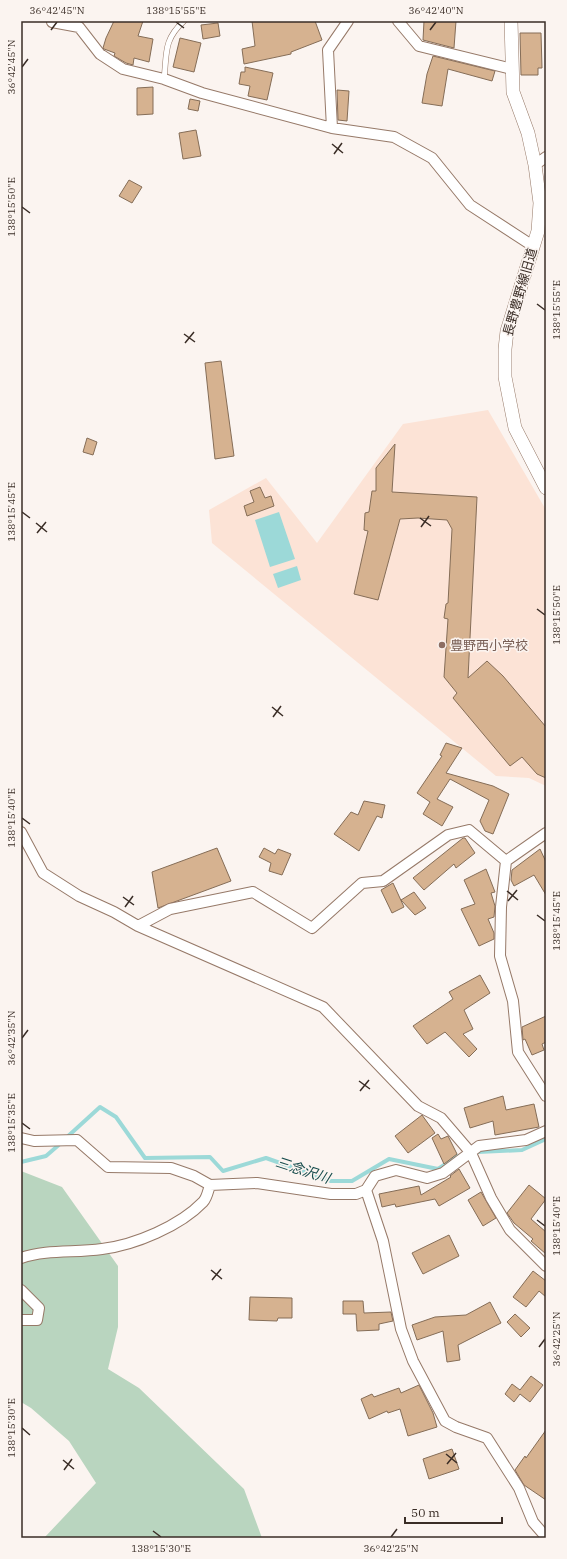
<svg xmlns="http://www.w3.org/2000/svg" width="567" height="1559" viewBox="0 0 567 1559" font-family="'IBM Plex Serif','Noto Sans JP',serif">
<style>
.built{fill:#fce3d6}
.green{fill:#b9d5bf}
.water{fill:#9cd9d8}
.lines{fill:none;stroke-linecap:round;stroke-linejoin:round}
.stream{stroke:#9cd9d8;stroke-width:4}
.building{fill:#d6b290;stroke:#856d57}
.service-casing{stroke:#967968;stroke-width:6}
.minor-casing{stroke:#967968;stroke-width:12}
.tertiary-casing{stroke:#967968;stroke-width:14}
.service{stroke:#fff;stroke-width:5}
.minor{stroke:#fff;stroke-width:10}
.tertiary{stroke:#fff;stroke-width:13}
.ticks{fill:none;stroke:#3a2d26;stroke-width:1.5}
.education-dot{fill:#8d6e63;stroke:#fbf4f0;stroke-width:1.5}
.labels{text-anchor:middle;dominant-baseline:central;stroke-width:3;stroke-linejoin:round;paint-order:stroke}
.street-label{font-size:13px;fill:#3a2d26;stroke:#fbf4f0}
.education-label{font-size:13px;fill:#785e54;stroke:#fbf4f0;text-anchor:start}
.water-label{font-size:14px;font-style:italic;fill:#164c4c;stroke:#fbf4f0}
.neatline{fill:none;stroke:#3a2d26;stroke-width:1.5}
.ticks-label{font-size:10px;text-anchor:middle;fill:#3a2d26}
</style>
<rect width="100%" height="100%" fill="#fbf4f0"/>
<path class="built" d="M 488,410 L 546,510 L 546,786 L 529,778 L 496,776 L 212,543 L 209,510 L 266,478 L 317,543 L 403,424 Z"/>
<path class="green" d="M 21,1171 L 62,1187 L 118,1266 L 118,1327 L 108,1369 L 139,1388 L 244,1489 L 262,1538 L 44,1538 L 96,1483 L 69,1441 L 31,1408 L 21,1402 Z"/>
<path class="water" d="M 279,512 L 295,559 L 270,567 L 255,520 Z
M 297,566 L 301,580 L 278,588 L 273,574 Z"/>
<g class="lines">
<path class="stream" d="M 66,1138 L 100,1107 L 116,1117 L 145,1158 L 210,1157 L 223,1171 L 266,1158 L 331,1181 L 352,1181 L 389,1159 L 438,1169 L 458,1156
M 478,1152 L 522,1150 L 546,1139
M 21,1162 L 46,1156 L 61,1143"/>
</g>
<path class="building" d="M 114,21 L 143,21 L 138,36 L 153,39 L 149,62 L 134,58 L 133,65 L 126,63 L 114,56 L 115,53 L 104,49 L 103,48 L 106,38 Z
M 252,21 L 315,21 L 322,40 L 291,52 L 291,54 L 244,64 L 242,49 L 255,46 Z
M 424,21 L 456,21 L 454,48 L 423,40 Z
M 218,23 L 220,36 L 203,39 L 201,25 Z
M 520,33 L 541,33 L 542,68 L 538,68 L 538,75 L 521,75 Z
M 180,38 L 201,43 L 194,72 L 173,67 Z
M 433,56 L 495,71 L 492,81 L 448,69 L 442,106 L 422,103 L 427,74 Z
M 245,67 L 273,73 L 267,100 L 248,96 L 250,86 L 239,84 L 241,72 L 245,72 Z
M 153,87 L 153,114 L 137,115 L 137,88 Z
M 337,90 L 349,91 L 347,121 L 338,120 Z
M 190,99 L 200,101 L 198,111 L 188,109 Z
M 196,130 L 201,156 L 183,159 L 179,133 Z
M 129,180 L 142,187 L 132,203 L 119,196 Z
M 221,361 L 234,456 L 215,459 L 205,363 Z
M 87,438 L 97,442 L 93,455 L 83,452 Z
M 395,444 L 392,492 L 477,497 L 468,678 L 487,661 L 503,676 L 546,727 L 546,778 L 537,774 L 522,757 L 510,766 L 453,698 L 457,693 L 444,677 L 448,619 L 444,618 L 446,604 L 448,603 L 452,529 L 447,520 L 418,518 L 400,519 L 378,600 L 354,594 L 368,531 L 364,530 L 365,513 L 369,512 L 372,491 L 376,491 L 376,468 Z
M 260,487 L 265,498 L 271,496 L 274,506 L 247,516 L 244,506 L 254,502 L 250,491 Z
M 446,743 L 462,748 L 446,773 L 493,786 L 509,794 L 493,834 L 485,831 L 480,821 L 489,800 L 450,779 L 437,799 L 453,807 L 442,826 L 423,814 L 430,802 L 417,793 L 442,756 L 440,755 Z
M 364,801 L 385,805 L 382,818 L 377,816 L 359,851 L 334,834 L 351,812 L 358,815 Z
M 463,838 L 465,838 L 475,853 L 456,868 L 454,864 L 424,890 L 413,878 Z
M 217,848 L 231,881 L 158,908 L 152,872 Z
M 264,848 L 275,854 L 278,849 L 291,854 L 282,875 L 269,871 L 271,863 L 259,857 Z
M 540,849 L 546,862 L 546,895 L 534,875 L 514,886 L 511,880 L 512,870 Z
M 486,869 L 495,892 L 491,893 L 495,906 L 494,917 L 488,919 L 494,933 L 494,939 L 479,946 L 461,909 L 475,904 L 464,880 Z
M 393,883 L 404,907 L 392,913 L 381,890 Z
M 414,892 L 426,908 L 415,915 L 401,900 Z
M 480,975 L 490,993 L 464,1010 L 473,1029 L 463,1034 L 477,1049 L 469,1057 L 445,1032 L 427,1044 L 413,1026 L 453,999 L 449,992 Z
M 546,1016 L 546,1042 L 542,1044 L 544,1050 L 532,1055 L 525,1039 L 523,1040 L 522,1027 Z
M 503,1096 L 506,1110 L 534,1104 L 539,1127 L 495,1135 L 493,1121 L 470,1128 L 464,1108 Z
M 422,1115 L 435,1133 L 408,1153 L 395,1136 Z
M 438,1134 L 441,1139 L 448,1136 L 457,1154 L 444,1164 L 432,1138 Z
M 459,1169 L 470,1188 L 439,1206 L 435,1199 L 396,1207 L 395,1204 L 382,1207 L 379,1194 L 419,1186 L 421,1195 L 451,1177 L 450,1176 Z
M 529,1185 L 546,1199 L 531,1219 L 546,1232 L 546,1254 L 531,1241 L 533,1239 L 514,1223 L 507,1213 Z
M 481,1192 L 496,1218 L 483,1226 L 468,1200 Z
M 449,1235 L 459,1256 L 423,1274 L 412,1253 Z
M 533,1271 L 546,1281 L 546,1297 L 539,1291 L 526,1307 L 513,1297 Z
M 250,1297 L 292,1298 L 292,1318 L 278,1318 L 277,1321 L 249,1320 Z
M 343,1301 L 363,1301 L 364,1313 L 391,1312 L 393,1321 L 379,1324 L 379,1330 L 357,1331 L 356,1314 L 343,1314 Z
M 490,1302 L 501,1323 L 458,1345 L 460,1360 L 447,1362 L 443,1331 L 417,1340 L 412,1325 L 435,1317 L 466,1315 Z
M 515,1314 L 530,1328 L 521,1337 L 507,1322 Z
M 531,1376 L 543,1385 L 530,1402 L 520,1394 L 514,1402 L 505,1394 L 512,1384 L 520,1390 Z
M 419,1385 L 433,1413 L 437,1427 L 408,1436 L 400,1409 L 388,1413 L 387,1411 L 369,1419 L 361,1399 L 372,1394 L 374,1397 L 399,1388 L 401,1393 Z
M 546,1430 L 546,1500 L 524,1485 L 515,1470 L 525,1456 L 526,1458 Z
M 452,1449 L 459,1469 L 429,1479 L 423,1459 Z"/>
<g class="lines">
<defs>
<path id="service" d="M 164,79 C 167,54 163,40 184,21"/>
<path id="minor" d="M 398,21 L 419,46 L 512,69
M 52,22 L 79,27 L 100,54 L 123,69 L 164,79 L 202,93 L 332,128 L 394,137 L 432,158 L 470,205 L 533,246
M 332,128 L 328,50 L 348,21
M 535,165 L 546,157
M 21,832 L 43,873 L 79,896 L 114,912 L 138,926 L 323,1007 L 418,1106 L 441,1118 L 471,1153 L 491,1198 L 510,1230 L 546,1266
M 546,833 L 506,861 L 501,907 L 500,956 L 513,1001 L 518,1052 L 546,1096
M 138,926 L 170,909 L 253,892 L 312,928 L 362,883 L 383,881 L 448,835 L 469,830 L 506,861
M 21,1138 L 34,1141 L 77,1140 L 108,1167 L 171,1168 L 194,1176 L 210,1185 L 257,1183 L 331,1194 L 356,1194 L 366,1190 L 383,1241 L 401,1329 L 413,1361 L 445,1421 L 456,1427 L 487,1438 L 519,1488 L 533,1522 L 546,1537
M 366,1190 L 375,1176 L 396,1170 L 427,1178 L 443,1173 L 479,1146 L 526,1140 L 546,1131
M 21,1258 C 47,1249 75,1253 102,1249 C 135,1245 180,1226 203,1202 C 207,1198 208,1191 210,1185
M 21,1290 L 39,1308 L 37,1320 L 21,1320"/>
<path id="tertiary" d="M 511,21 L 513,92 L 528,133 L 535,165 L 540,203 L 538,231 L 507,331 L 505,349 L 505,377 L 515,428 L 546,488"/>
</defs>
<use href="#service" class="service-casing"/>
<use href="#minor" class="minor-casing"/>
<use href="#tertiary" class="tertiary-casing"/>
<use href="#service" class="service"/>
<use href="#minor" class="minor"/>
<use href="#tertiary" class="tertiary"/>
</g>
<path class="ticks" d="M 176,22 L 184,28M 51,30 L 57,22M 430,30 L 436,22M 22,67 L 28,59M 332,144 L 343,153M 334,154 L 342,143M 22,207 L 30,213M 537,304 L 545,310M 184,334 L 195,342M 185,343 L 194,332M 22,512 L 30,518M 420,518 L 431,526M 36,523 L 47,532M 421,527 L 429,516M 37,533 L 46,522M 537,609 L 545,615M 272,707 L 283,716M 273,717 L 281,706M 22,818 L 30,824M 507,891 L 518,900M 123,897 L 134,905M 508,901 L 517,890M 125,907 L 133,896M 537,915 L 545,921M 22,1038 L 28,1030M 359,1081 L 370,1089M 360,1091 L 369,1080M 22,1123 L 30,1129M 537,1220 L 545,1226M 211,1270 L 222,1279M 212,1280 L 221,1269M 539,1347 L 545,1339M 22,1428 L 30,1435M 446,1454 L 457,1463M 63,1460 L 74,1469M 447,1464 L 456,1453M 64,1470 L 72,1459M 153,1531 L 161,1537M 391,1537 L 397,1529"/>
<circle class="education-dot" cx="442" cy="645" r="4"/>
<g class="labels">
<g class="street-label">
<text transform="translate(520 292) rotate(-74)">長野豊野線旧道</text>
</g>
<g class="education-label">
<text x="450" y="645">豊野西小学校</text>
</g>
<g class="water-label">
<text transform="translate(303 1170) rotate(18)">三念沢川</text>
</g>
</g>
<rect width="567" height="1559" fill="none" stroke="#fbf4f0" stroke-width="44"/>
<path d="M405 1517v6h97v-6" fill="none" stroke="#3a2d26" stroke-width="2"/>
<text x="411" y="1517" font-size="12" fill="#3a2d26" stroke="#fbf4f0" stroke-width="3" paint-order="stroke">50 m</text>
<rect x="22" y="22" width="523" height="1515" class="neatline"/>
<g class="ticks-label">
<text x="57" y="14">36°42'45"N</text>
<text x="176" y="14">138°15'55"E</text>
<text x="436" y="14">36°42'40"N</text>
<text transform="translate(11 67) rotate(-90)" y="4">36°42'45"N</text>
<text transform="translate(11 207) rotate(-90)" y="4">138°15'50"E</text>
<text transform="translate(556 310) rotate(-90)" y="4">138°15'55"E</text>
<text transform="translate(11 512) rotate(-90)" y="4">138°15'45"E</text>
<text transform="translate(556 615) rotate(-90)" y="4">138°15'50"E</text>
<text transform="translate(11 818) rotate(-90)" y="4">138°15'40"E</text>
<text transform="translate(556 921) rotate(-90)" y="4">138°15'45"E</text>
<text transform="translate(11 1038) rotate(-90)" y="4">36°42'35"N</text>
<text transform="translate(11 1123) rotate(-90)" y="4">138°15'35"E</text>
<text transform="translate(556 1226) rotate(-90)" y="4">138°15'40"E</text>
<text transform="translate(556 1339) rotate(-90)" y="4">36°42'25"N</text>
<text transform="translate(11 1428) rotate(-90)" y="4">138°15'30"E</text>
<text x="161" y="1552">138°15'30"E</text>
<text x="391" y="1552">36°42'25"N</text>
</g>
</svg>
